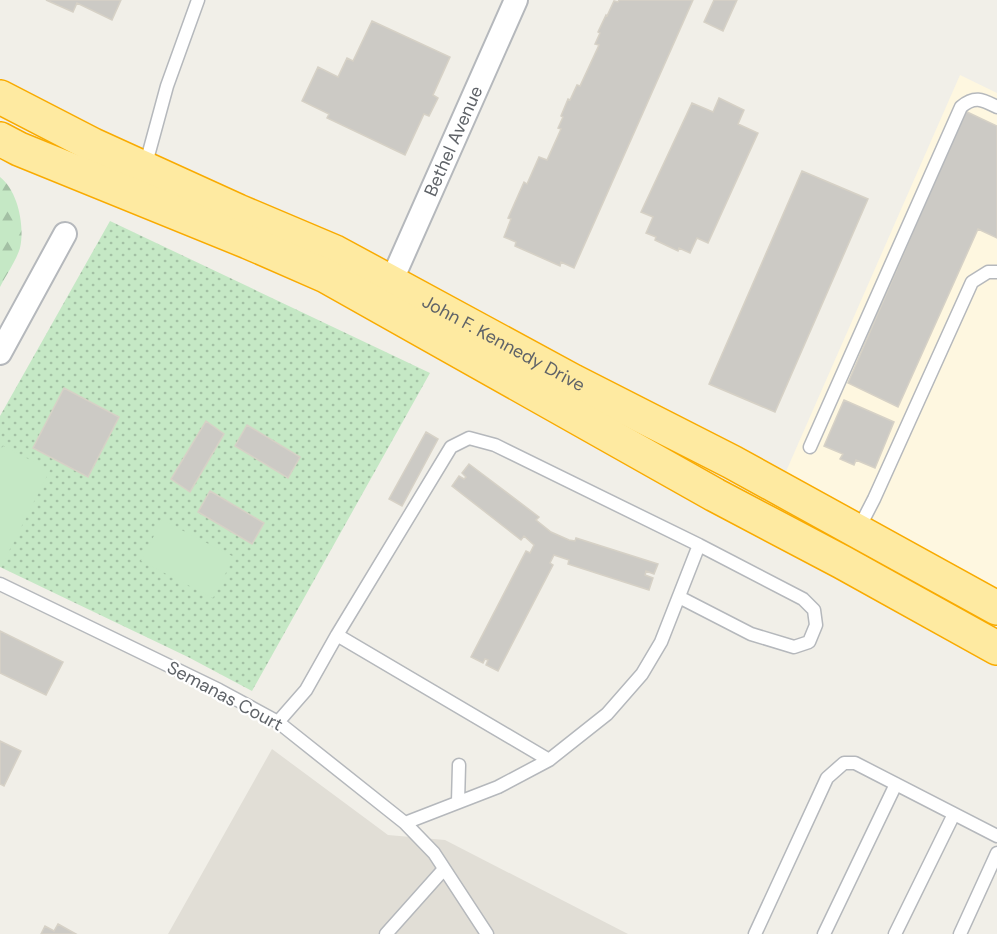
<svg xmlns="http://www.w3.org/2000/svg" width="997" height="934" viewBox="0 0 997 934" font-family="'DM Sans',sans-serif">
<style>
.commercial{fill:#fef7e0}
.education{fill:#e1ded6}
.grass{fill:url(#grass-dots)}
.forest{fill:url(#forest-firs)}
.pitch{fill:#c5e8c5}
.building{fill:#cccac5;stroke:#d6d1c6;stroke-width:1.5}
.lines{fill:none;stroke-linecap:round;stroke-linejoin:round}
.service-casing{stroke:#b5b8bc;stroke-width:15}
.minor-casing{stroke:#b5b8bc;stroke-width:26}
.trunk-casing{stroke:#f9ab00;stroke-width:36}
.service{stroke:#fff;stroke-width:12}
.minor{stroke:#fff;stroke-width:22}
.trunk{stroke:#feeaa1;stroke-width:33}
.labels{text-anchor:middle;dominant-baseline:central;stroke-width:4.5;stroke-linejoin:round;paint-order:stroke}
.street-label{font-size:18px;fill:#5f6368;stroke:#fff}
</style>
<defs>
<pattern id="grass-dots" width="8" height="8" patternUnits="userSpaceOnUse" patternTransform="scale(1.5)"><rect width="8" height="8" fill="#c5e8c5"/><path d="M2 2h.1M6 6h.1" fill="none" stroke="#a3c0a4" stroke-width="1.8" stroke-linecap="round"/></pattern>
<pattern id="forest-firs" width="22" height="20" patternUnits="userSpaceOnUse" patternTransform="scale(1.5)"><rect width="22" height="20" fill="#c5e8c5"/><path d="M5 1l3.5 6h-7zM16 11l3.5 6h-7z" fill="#a3c0a4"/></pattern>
</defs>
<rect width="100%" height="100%" fill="#f1efe8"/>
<path class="commercial" d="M 960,75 L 997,93 L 997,589 L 879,525 L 784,476 Z"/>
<path class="education" d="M 272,749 L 388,835 L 445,840 L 628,934 L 168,934 Z"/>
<path class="grass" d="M 110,221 L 430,373 L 252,691 L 188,657 L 0,567 L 0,416 Z"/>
<path class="forest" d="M 0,177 C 18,191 25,226 20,248 C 17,259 5,277 0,287 Z"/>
<path class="pitch" d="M 3,446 L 50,470 L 4,561 L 0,559 L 0,451 Z
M 162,520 L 234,557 L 213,598 L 141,561 Z"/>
<path class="building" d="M 46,0 L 121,0 L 112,20 L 77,3 L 73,12 Z
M 619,0 L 693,0 L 574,268 L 561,262 L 560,266 L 515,246 L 516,242 L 504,237 L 511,219 L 508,218 L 524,182 L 527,184 L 539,157 L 547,160 L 561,129 L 558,128 L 563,117 L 561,116 L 568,99 L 570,100 L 577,85 L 580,86 L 599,45 L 595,44 L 600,33 L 598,32 L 606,15 L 607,16 L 614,1 L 618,2 Z
M 714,0 L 737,0 L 723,31 L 704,22 Z
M 372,21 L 450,57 L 433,95 L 438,98 L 429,116 L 424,114 L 405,155 L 327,118 L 329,114 L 302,101 L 318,67 L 338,77 L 347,58 L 353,61 Z
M 719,98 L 744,110 L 738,124 L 758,133 L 708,243 L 697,238 L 690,253 L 679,248 L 678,251 L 655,240 L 656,237 L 646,233 L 653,217 L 641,212 L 692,103 L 713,112 Z
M 965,111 L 997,126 L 997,238 L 978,229 L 898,407 L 848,383 Z
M 802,171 L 868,199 L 775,412 L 709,384 Z
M 64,388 L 119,417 L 88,477 L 33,448 Z
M 844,400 L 894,422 L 875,468 L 856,460 L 854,465 L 840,459 L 843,454 L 824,446 Z
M 206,421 L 224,434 L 190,492 L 171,479 Z
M 247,425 L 300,457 L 288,478 L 235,446 Z
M 426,432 L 438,439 L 402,506 L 389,499 Z
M 469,464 L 539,517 L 536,520 L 551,532 L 569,540 L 575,541 L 576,538 L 658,564 L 654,574 L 646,571 L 645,575 L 653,578 L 649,590 L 568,564 L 569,560 L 554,555 L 550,563 L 553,565 L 498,671 L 486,665 L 488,660 L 485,659 L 483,663 L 471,657 L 526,551 L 530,553 L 534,545 L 524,536 L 521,540 L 452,486 L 459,476 L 464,479 L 466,477 L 462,473 Z
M 210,491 L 264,523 L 252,544 L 198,512 Z
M 0,631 L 63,662 L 46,695 L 0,673 Z
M 0,741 L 21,751 L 4,786 L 0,784 Z
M 58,924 L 76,934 L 41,934 L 45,926 L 54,931 Z"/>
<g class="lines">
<defs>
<path id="service" d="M 145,167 L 167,86 L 198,0
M 810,447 L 961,107 C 975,95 983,100 997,107
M 858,530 L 874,499 L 972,282 L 988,272 L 997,272
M 0,584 L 219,690 L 278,722 L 405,823 L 434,853 L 487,934
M 337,635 L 549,760
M 278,722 L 306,690 L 337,635 L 451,447 L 469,438 L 495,445 L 699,545 L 803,599 L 814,610 L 816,625 L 809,642 L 794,647 L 751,634 L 679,597
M 458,802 L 459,765
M 405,823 L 498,787 L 549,760 L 607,714 L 642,674 L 661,642 L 699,545
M 386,934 L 444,869
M 755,934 L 827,778 L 844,763 L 855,763 L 997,836
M 824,934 L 896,784
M 895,934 L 954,814
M 960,934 L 997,853"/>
<g id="minor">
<path id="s1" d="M 391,282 L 516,0"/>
<path d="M 0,353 L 65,234"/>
</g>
<g id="trunk">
<path id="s2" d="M 0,97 L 93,145 L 238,211 L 335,252 L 573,381 L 732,462 L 997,608"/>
<path d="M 0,139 L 19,149 L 248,242 L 326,276 L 715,495 L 842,562 L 997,648"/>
</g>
</defs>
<use href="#service" class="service-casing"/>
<use href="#minor" class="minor-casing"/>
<use href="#trunk" class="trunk-casing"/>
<use href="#service" class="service"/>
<use href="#minor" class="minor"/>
<use href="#trunk" class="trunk"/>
</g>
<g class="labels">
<g class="street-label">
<text stroke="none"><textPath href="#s1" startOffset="154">Bethel Avenue</textPath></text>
<text stroke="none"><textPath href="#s2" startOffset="561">John F. Kennedy Drive</textPath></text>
<text transform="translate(225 696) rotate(28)">Semanas Court</text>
</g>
</g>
</svg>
